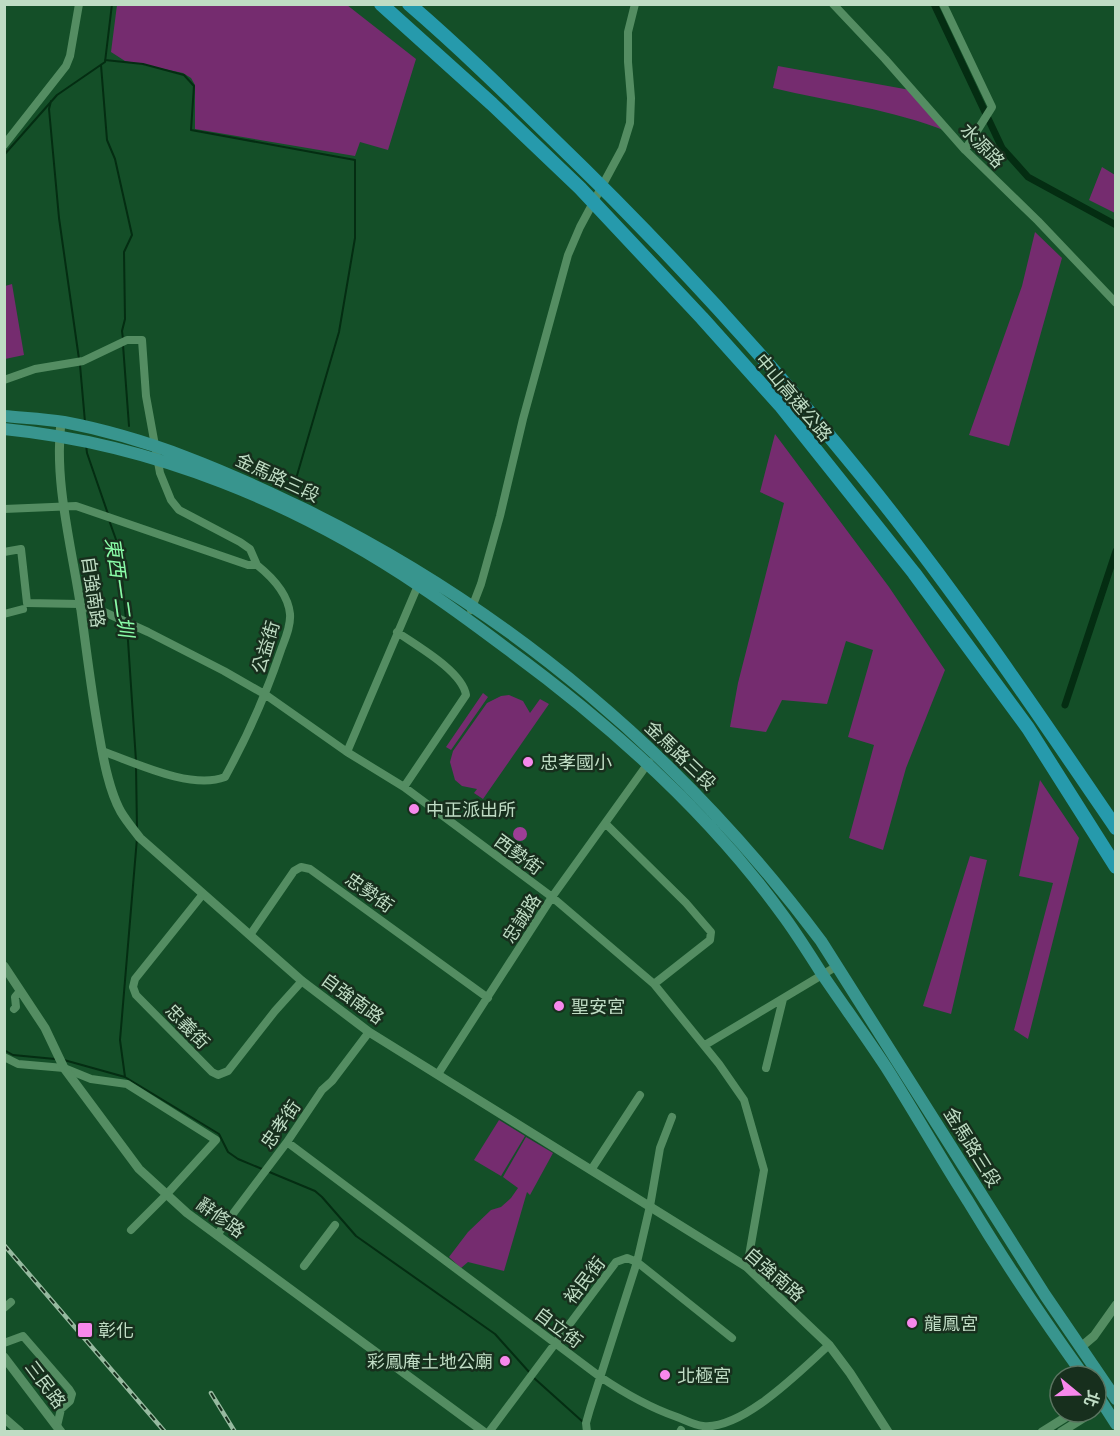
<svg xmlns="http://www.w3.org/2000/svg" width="1120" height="1436" viewBox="0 0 1120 1436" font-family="'Noto Sans','Noto Sans TC',sans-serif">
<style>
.green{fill:#752c6f}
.forest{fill:#9d3e96}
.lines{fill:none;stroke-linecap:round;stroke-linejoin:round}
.stream{stroke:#042d12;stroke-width:2}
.canal{stroke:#042d12;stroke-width:7}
.minor{stroke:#548d62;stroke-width:8}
.tertiary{stroke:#548d62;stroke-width:9}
.primary{stroke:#38958e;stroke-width:12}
.motorway{stroke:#269aac;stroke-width:14}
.rail-casing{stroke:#96ba9f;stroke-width:4.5}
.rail{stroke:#172f1d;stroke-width:2;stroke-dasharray:7;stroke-linecap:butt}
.poi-dot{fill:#f788ec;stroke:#172f1d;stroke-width:2}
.labels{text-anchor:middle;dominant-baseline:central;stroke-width:5;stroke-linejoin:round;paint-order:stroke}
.street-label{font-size:18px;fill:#bfdcc4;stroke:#172f1d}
.poi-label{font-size:18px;fill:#bfdcc4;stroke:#172f1d;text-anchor:start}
.water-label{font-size:20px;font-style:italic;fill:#8afca8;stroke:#172f1d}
</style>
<rect width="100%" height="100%" fill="#144f28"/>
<path class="green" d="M 347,5 L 416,59 L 388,150 L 360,142 L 355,156 L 195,129 L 195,85 L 191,78 L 183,73 L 125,61 L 111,52 L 117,5 Z
M 778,66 L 910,90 L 948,132 C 892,109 831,102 773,88 Z
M 1102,167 L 1115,175 L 1115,213 L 1089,200 Z
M 1035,232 L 1062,258 L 1009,446 L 969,435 L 1022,286 Z
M 12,284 L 24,355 L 5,359 L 5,286 Z
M 775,434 L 889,587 L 945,670 L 906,768 L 883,850 L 849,838 L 874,745 L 848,737 L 873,650 L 846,641 L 827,704 L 782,700 L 766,732 L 730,727 L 738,683 L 784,503 L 760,492 Z
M 483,693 L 488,697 L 451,750 L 446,747 Z
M 509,695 L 523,701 L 530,713 L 540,699 L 549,704 L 483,799 L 474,793 L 477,789 L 462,786 L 455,780 L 450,762 L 453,751 L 487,703 L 501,696 Z
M 1040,780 L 1079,838 L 1028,1039 L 1014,1030 L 1053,883 L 1019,876 Z
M 970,856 L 987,860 L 951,1014 L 923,1006 Z
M 499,1120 L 525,1136 L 501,1176 L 474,1160 Z
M 526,1137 L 553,1153 L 530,1195 L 527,1192 L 504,1271 L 468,1262 L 461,1268 L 449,1257 L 468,1232 L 491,1210 L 501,1207 L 511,1198 L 518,1188 L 503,1177 Z"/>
<path class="forest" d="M513 834a7 7 0 1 1 14 0a7 7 0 1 1-14 0Z"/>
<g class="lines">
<path class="stream" d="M 105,60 L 143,64 L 184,75 L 194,86 L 191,130 L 355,160 L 355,238 L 339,332 L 293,489
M 101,65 L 107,140 L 115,159 L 132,235 L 124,252 L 125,319 L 122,331 L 123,339
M 51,101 L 49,109 L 59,218 L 79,359
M 4,155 L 57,95 L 105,62 L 112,4
M 123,345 L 129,426
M 80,365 L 85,422
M 86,445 L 87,453 L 108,514
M 109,520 L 119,548 L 126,620
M 127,626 L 136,761
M 136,766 L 137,830
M 4,1050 L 13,1055 L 55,1059
M 64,1060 L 125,1077 L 219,1134 L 228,1152 L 238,1159 L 315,1191 L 322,1197 L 356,1236 L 495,1334 L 530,1373
M 125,1077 L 120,1040 L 137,838
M 534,1378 L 583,1422"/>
<path class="canal" d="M 934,4 L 1002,148 L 1028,177 L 1116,225
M 1065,705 L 1116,551"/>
<path class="minor" d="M 833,4 L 885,59 L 965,150 L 1038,221 L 1116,303
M 943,4 L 992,107 L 965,150
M 4,145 L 66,66 L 70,56 L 79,4
M 4,380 L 35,369 L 83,361 L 127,340 L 142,340 L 146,396 L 160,473 L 171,500 L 179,510 L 240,542 L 250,549 L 257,565
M 4,509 L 76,506 L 248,565 L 257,565 C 272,577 288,593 290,614 C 291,626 285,639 281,650 C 266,695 248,735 225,777 C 191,790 136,763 102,751
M 4,552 L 21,549 L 27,603 L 80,604
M 80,607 L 102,611 L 148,632 L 224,671 L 266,695 L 347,752 L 404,787 L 552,897 L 654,984 L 719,1064 L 744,1100 L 764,1170 L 747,1267
M 471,610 L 481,584 L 500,516 L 523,419 L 568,255 L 580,227 L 622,149 L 630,123 L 631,98 L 628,62 L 628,32 L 635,4
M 4,614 L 23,609
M 397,632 C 417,646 462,671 466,695 L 404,787
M 347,752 L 419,583
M 606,824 L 686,903 L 711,932 L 710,940 L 654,984
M 203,894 L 135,979 L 133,987 L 136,995 L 212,1072 L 218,1075 L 228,1071 L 275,1011 L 302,981
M 250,935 L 294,871 L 301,867 L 310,869 L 488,998
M 14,1009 L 16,1007 L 15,997 L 20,991
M 705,1045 L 837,966
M 4,1057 L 18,1064 L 64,1068 L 91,1079 L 127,1084 L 216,1140 L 166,1195 L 131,1230
M 766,1068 L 783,999
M 438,1074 L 552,897 L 649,762
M 287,1142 L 599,1376 C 624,1393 648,1407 677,1417 C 685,1420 694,1425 703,1426 C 743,1430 801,1370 829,1345
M 591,1170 L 640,1095
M 217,1235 L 287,1142 L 322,1090 L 332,1081 L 369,1032
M 304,1266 L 335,1225
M 4,1308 L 11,1302
M 4,1343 L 23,1336 L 69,1389 L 72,1394 L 70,1401 L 61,1409 L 57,1426
M 489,1432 L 616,1262 L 627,1258 L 637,1262 L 732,1338
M 587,1432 L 586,1423 L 590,1409 L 637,1262 L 650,1206 L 660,1148 L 672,1117
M 680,1432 L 681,1430"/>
<path class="tertiary" d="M 61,422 C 54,481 71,544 80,603 C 86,646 91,690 99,734 C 103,758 109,791 121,812 C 127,822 134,830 140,838 L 302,981 L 369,1032 L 747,1267 L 829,1345 L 850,1373 L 888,1432
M 4,966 L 45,1028 L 64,1068 L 139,1169 L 187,1213 L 484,1432
M 1081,1347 L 1094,1336 L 1116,1305
M 4,1357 L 61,1432
M 4,1418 L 20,1432
M 1042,1432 L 1074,1412
M 1061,1432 L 1093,1412"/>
<path class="primary" d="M 4,416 C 24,418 45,419 64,422 C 149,438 226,471 304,509 C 509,609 685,759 821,941 L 1045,1295 L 1116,1399
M 4,429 C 154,444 297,503 421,587 C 450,606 478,627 506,648 C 610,724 709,812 785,918 C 798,936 810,955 822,974 C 843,1005 865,1035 886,1067 C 914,1111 940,1157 968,1201 C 1004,1261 1043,1319 1084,1376
M 1096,1393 L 1116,1424"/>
<path class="motorway" d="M 381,4 L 492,104 L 580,188 L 702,318 L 780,405 L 914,573 L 1028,728 L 1116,867
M 409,4 C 459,47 506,93 553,139 C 664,246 766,357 863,477 C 954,589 1035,709 1116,828"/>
<defs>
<path id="rail" d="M 4,1245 L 165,1432
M 211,1393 L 235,1432"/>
</defs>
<use href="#rail" class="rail-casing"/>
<use href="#rail" class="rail"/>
</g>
<g class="poi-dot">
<circle cx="528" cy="762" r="6"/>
<circle cx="414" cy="809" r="6"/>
<circle cx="559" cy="1006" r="6"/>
<circle cx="912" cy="1323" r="6"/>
<rect x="77" y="1322" width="16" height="16" rx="3"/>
<circle cx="505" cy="1361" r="6"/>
<circle cx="665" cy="1375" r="6"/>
</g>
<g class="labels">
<g class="street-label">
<text transform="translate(983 145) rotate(46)">水源路</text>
<text transform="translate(794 397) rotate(50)">中山高速公路</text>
<text transform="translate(278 477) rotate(25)">金馬路三段</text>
<text transform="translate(94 592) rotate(82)">自強南路</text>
<text transform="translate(265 647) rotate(-73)">公益街</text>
<text transform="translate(681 755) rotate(44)">金馬路三段</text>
<text transform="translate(519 854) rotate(36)">西勢街</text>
<text transform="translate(370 892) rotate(35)">忠勢街</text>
<text transform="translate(521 918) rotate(-57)">忠誠路</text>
<text transform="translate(353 998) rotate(36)">自強南路</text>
<text transform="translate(188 1026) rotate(46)">忠義街</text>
<text transform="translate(280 1124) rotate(-55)">忠孝街</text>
<text transform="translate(973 1147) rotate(58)">金馬路三段</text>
<text transform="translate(221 1217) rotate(36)">辭修路</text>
<text transform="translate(775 1274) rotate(41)">自強南路</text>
<text transform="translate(584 1280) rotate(-52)">裕民街</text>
<text transform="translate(559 1327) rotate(37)">自立街</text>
<text transform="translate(46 1384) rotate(53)">三民路</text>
</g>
<g class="poi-label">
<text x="540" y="762">忠孝國小</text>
<text x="426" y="809">中正派出所</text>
<text x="571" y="1006">聖安宮</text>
<text x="924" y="1323">龍鳳宮</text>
<text x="98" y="1330">彰化</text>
<text x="493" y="1361" text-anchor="end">彩鳳庵土地公廟</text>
<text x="677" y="1375">北極宮</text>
</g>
<g class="water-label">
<text transform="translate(120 587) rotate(82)">東西一二圳</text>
</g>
</g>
<rect width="1120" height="1436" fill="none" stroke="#bfdcc4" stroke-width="12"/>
<g transform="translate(1078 1394) rotate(109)"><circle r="28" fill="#172f1d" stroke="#5a7460" stroke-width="1.5"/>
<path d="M0-4.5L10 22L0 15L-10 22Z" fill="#f788ec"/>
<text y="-9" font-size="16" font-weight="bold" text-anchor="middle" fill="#bfdcc4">北</text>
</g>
</svg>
